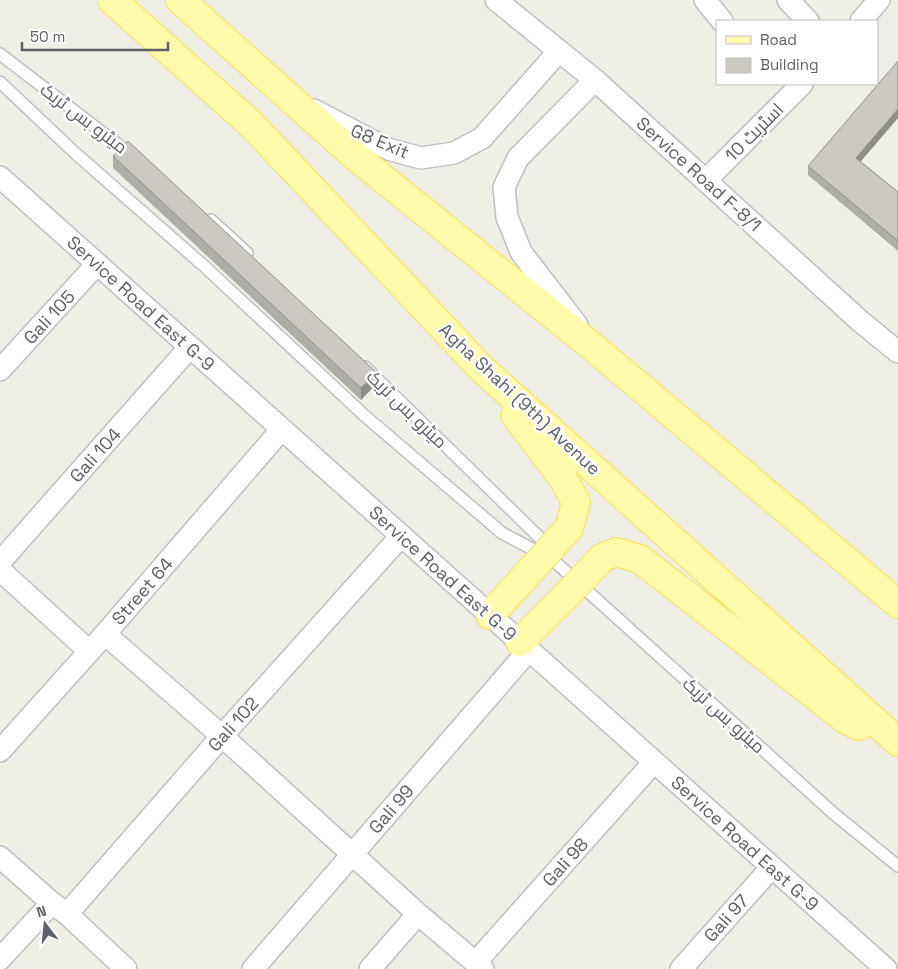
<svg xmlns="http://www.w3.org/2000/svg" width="898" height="969" viewBox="0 0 898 969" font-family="'Space Grotesk',Cairo,sans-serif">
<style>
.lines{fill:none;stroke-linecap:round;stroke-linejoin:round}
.lane-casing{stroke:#bdbec5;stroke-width:14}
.street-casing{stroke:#bdbec5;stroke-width:24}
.primary-casing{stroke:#fcdf52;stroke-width:30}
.lane{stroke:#fff;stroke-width:11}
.street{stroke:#fff;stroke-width:21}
.primary{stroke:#fffbab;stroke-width:28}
.primary-bridge-casing{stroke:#fcdf52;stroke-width:30;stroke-linecap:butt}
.primary-bridge{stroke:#fffbab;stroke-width:28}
.wall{fill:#afada7}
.shaded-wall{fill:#8e8d88}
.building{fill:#cbc9c2;stroke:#8e8d88}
.labels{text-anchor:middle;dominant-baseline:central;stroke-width:5;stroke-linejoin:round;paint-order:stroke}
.street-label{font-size:18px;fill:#5d6067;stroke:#fff}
</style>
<rect width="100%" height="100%" fill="#f0efe5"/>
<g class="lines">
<defs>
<path id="lane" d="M 0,54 L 133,156
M 0,82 L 75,153 L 204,266 L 365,416 L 502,533 L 553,560 L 833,813 L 898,866
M 211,220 L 247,253
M 365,367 L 542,540 L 549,552"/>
<path id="street" d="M 496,0 L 595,80 L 860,321 L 898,352
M 705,0 L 722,21
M 788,0 L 808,21
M 861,21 L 879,0
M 314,110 L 388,149 L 421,158 L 454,153 L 482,138 L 559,51
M 0,177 L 886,969
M 706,180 L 802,84
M 577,325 L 521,252 L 507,217 L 504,187 L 518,158 L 595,80
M 0,370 L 97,264
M 0,562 L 190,347
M 0,570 L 89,651
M 105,634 L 222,736 L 418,914 L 483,969
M 0,751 L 105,634 L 282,429
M 0,857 L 52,903 L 67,914 L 126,969
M 67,914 L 222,736 L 401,536
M 0,959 L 52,903
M 476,962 L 654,762
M 253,969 L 529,650
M 370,969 L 418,914
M 681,969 L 772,867"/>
<path id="primary" d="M 112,0 L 252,125 L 481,368 L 898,742
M 180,0 L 356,157 L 594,348 L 898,604
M 515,415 L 562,477 L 576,502 L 569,528
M 602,558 L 616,552 L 640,559 L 845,719 L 859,726
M 490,615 L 531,570
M 520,642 L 564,598"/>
</defs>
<use href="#lane" class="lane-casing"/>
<use href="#street" class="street-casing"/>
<use href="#primary" class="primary-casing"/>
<use href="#lane" class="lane"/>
<use href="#street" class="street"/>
<use href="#primary" class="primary"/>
<defs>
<path id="primary-bridge" d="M 531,570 L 569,528
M 564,598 L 602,558"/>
</defs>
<use href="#primary-bridge" class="primary-bridge-casing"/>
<use href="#primary-bridge" class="primary-bridge"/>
</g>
<path class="wall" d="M 113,156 L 376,384 L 361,400 L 113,168 Z
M 861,162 L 898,192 L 898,251 L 808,175 L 808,166 Z"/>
<path class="shaded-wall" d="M 898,109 L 898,118 L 856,167 L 856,158 Z
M 376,372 L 376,384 L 361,400 L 361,388 Z"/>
<path class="building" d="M 898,61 L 898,109 L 856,158 L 898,192 L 898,241 L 808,166 Z
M 128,141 L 376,372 L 361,388 L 113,156 Z"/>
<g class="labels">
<g class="street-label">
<text transform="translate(84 118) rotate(37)">میٹرو بس ٹریک</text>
<text transform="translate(754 132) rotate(-45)">اسٹریٹ 10</text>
<text transform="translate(380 141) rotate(23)">G8 Exit</text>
<text transform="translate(699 174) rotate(42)">Service Road F-8/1</text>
<text transform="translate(141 303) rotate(42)">Service Road East G-9</text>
<text transform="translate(49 317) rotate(-47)">Gali 105</text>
<text transform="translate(520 399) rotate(43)">Agha Shahi (9th) Avenue</text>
<text transform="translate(407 409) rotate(44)">میٹرو بس ٹریک</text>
<text transform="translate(95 455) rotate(-48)">Gali 104</text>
<text transform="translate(443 573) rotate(42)">Service Road East G-9</text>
<text transform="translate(142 591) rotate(-49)">Street 64</text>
<text transform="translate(724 715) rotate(42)">میٹرو بس ٹریک</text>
<text transform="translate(233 724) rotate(-48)">Gali 102</text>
<text transform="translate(391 809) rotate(-49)">Gali 99</text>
<text transform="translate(745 843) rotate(42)">Service Road East G-9</text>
<text transform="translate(565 862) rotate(-48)">Gali 98</text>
<text transform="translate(726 918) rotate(-48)">Gali 97</text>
</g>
</g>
<rect x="716" y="20" width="162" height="65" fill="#ffffff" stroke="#bebfc2"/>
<rect x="726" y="36" width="25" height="8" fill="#fffbab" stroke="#bebfc2"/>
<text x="760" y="45" font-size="15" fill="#5d6067">Road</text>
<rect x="726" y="58" width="25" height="15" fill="#cbc9c2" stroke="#bebfc2"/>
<text x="760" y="70" font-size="15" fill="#5d6067">Building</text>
<g transform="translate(45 924) rotate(344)" stroke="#ffffff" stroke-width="4" paint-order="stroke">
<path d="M0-4L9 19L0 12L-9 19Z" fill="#5d6067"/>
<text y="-8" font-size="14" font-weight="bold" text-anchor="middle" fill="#5d6067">N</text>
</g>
<path d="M22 42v8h146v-8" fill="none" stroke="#5d6067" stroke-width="2.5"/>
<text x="30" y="42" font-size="15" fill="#5d6067" stroke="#ffffff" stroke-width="4" paint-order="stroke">50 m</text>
</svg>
